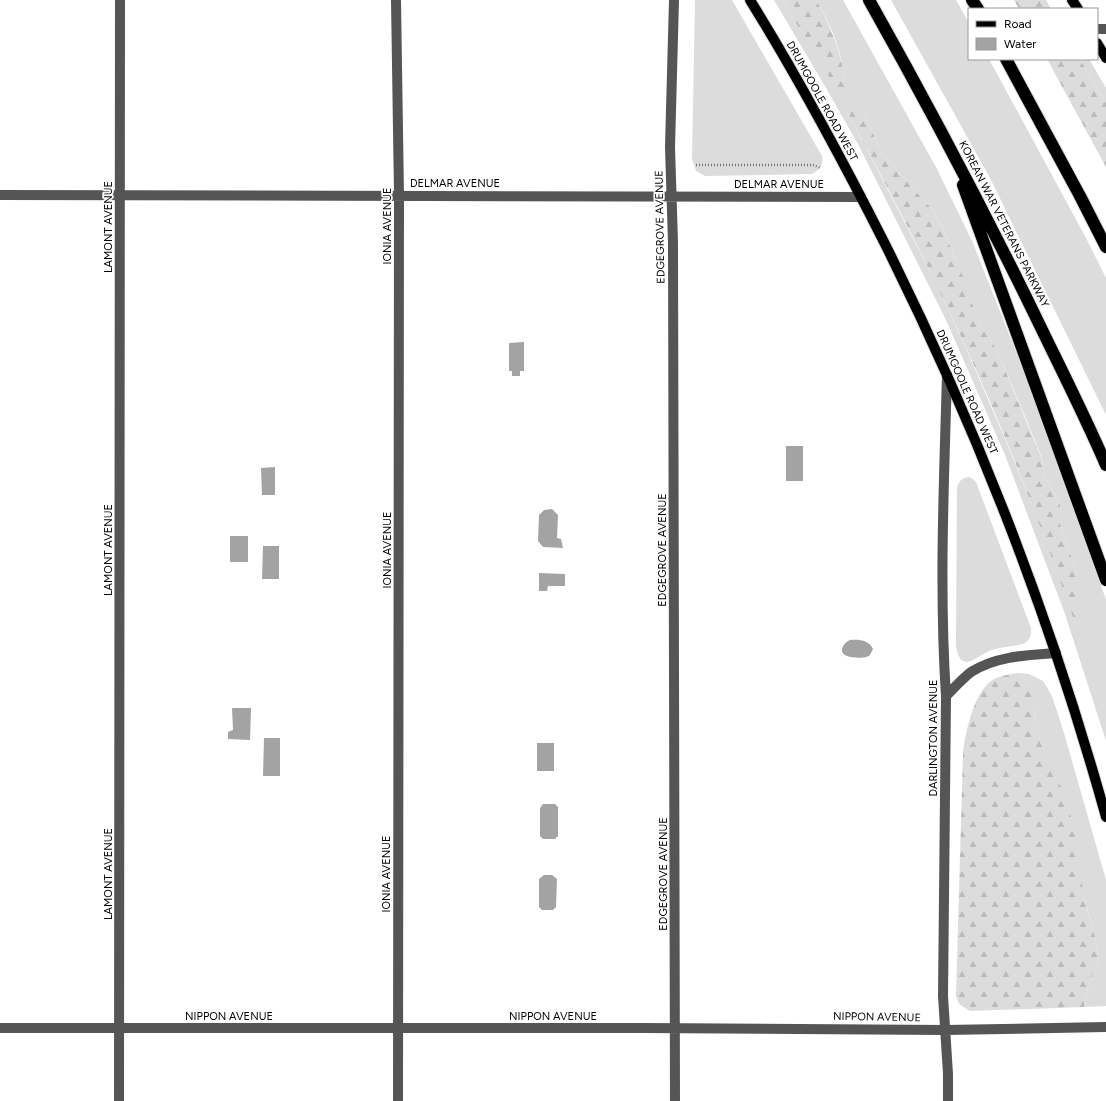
<svg xmlns="http://www.w3.org/2000/svg" width="1106" height="1101" viewBox="0 0 1106 1101" font-family="Figtree,sans-serif">
<style>
.grass{fill:#dcdcdc;fill-rule:evenodd}
.forest{fill:url(#forest-firs)}
.water{fill:#a3a3a3}
.lines{fill:none;stroke-linecap:round;stroke-linejoin:round}
.major-casing{stroke:#dbdbdb;stroke-width:12}
.highway-casing{stroke:#dbdbdb;stroke-width:14}
.path{stroke:#777;stroke-width:2.5;stroke-dasharray:1 2;stroke-linecap:butt}
.minor{stroke:#555;stroke-width:10}
.major{stroke:#000;stroke-width:10}
.highway{stroke:#000;stroke-width:12}
.labels{text-anchor:middle;dominant-baseline:central;stroke-width:3.5;stroke-linejoin:round;paint-order:stroke}
.street-label{font-size:11px;fill:#000;stroke:#fff}
</style>
<defs>
<pattern id="forest-firs" width="22" height="20" patternUnits="userSpaceOnUse"><rect width="22" height="20" fill="#dcdcdc"/><path d="M5 1l3.5 6h-7zM16 11l3.5 6h-7z" fill="#bbb"/></pattern>
</defs>
<rect width="100%" height="100%" fill="#fff"/>
<path class="grass" d="M 695,0 L 732,0 L 822,156 C 824,165 820,170 812,174 L 705,176 L 696,171 L 692,159 Z
M 774,0 L 782,0 L 842,97 C 842,90 845,82 844,76 C 842,52 829,20 816,0 L 843,0 L 937,169 L 973,243 L 1044,423 L 1084,534 L 1106,600 L 1106,741 L 1065,614 L 1005,455 L 946,320 L 859,146 L 826,88 ZM 846,109 L 864,114 L 880,149 L 889,162 L 932,209 L 942,226 L 955,257 L 979,325 L 990,338 L 999,355 L 1027,421 L 1041,456 L 1045,476 L 1060,503 L 1060,524 L 1078,575 L 1078,630 L 1056,566 L 1035,512 L 1005,439 L 965,346 L 936,283 Z
M 891,0 L 956,0 L 969,23 L 969,59 L 989,59 L 1086,238 L 1106,278 L 1106,415 L 990,178 Z
M 1080,59 L 1089,59 L 1106,88 L 1106,103 Z
M 969,477 L 973,479 L 976,482 L 1031,628 C 1031,633 1031,639 1026,642 C 1023,646 999,647 992,650 C 985,652 972,662 967,662 C 958,661 957,652 956,645 L 957,489 C 958,482 961,478 969,477 Z
M 1018,673 L 1029,674 L 1043,681 L 1052,696 L 1064,733 L 1106,880 L 1106,1006 L 1084,1007 C 1087,991 1090,977 1099,962 L 1095,937 L 1044,751 L 1035,726 L 1034,707 L 1026,683 Z"/>
<path class="forest" d="M 782,0 L 816,0 C 828,19 853,77 842,98 Z
M 1014,0 L 1046,0 L 1051,9 L 1019,9 Z
M 1047,59 L 1080,59 L 1106,103 L 1106,167 Z
M 852,108 L 859,109 L 864,114 L 880,149 L 889,162 L 932,209 L 942,226 L 966,284 L 979,325 L 990,338 L 999,355 L 1041,457 L 1045,476 L 1060,503 L 1060,524 L 1078,575 L 1081,592 L 1078,631 C 1037,513 991,396 936,284 C 908,225 876,167 846,109 Z
M 1018,673 L 1026,683 L 1032,694 L 1034,707 L 1035,726 L 1044,751 L 1057,776 L 1074,825 L 1084,898 L 1095,937 L 1099,962 C 1090,977 1087,991 1084,1007 L 970,1011 L 959,1004 L 956,996 L 963,752 C 966,731 973,695 991,681 C 999,676 1009,674 1018,673 Z"/>
<path class="water" d="M 524,342 L 524,371 L 520,371 L 520,376 L 512,376 L 512,371 L 509,371 L 509,343 Z
M 786,446 L 803,446 L 803,481 L 786,481 Z
M 275,467 L 275,495 L 262,495 L 261,468 Z
M 552,509 L 558,515 L 557,538 L 561,539 L 563,548 L 543,547 L 538,541 L 539,515 L 544,510 Z
M 230,536 L 248,536 L 248,562 L 230,562 Z
M 263,546 L 279,546 L 279,579 L 262,579 Z
M 539,573 L 565,574 L 565,586 L 548,586 L 547,591 L 539,591 Z
M 850,640 C 859,639 869,640 873,649 C 872,651 871,653 870,655 C 866,659 852,658 847,656 C 837,653 844,642 850,640 Z
M 232,708 L 251,708 L 250,740 L 228,739 L 228,732 L 233,730 Z
M 264,738 L 280,738 L 280,776 L 263,776 Z
M 537,743 L 554,743 L 554,771 L 537,771 Z
M 543,804 L 555,804 L 558,807 L 558,836 L 555,839 L 543,839 L 540,836 L 540,808 Z
M 544,875 L 552,875 L 557,879 L 556,907 L 553,910 L 542,910 L 539,907 L 539,879 Z"/>
<g class="lines">
<defs>
<path id="major" d="M 750,0 C 799,79 843,161 885,244 C 977,428 1051,619 1106,817
M 1072,0 L 1078,9
M 1097,43 L 1106,58"/>
<path id="highway" d="M 869,0 C 931,110 990,222 1045,336 C 1066,379 1087,421 1106,465
M 972,0 L 978,9
M 1006,59 L 1080,196 L 1106,247
M 963,185 C 1010,317 1059,448 1106,580"/>
</defs>
<use href="#major" class="major-casing"/>
<use href="#highway" class="highway-casing"/>
<path class="path" d="M 696,165 L 813,165 L 821,168"/>
<path class="minor" d="M 396,0 L 399,195 L 398,1101
M 674,0 L 670,147 L 673,243 L 675,1101
M 1097,29 L 1106,29
M 0,195 L 861,197
M 947,375 C 944,482 939,590 946,696 L 943,996 L 948,1074 L 948,1101
M 946,696 C 954,688 962,679 971,672 C 996,656 1027,655 1056,653
M 0,1028 L 644,1028 L 945,1030 L 1106,1027
M 119,1101 L 120,0"/>
<use href="#major" class="major"/>
<use href="#highway" class="highway"/>
</g>
<g class="labels">
<g class="street-label">
<text transform="translate(822 101) rotate(61)">DRUMGOOLE ROAD WEST</text>
<text x="455" y="183">DELMAR AVENUE</text>
<text x="779" y="184">DELMAR AVENUE</text>
<text transform="translate(1004 224) rotate(63)">KOREAN WAR VETERANS PARKWAY</text>
<text transform="translate(387 226) rotate(-90)">IONIA AVENUE</text>
<text transform="translate(108 227) rotate(-90)">LAMONT AVENUE</text>
<text transform="translate(660 227) rotate(-91)">EDGEGROVE AVENUE</text>
<text transform="translate(967 392) rotate(66)">DRUMGOOLE ROAD WEST</text>
<text transform="translate(108 550) rotate(-90)">LAMONT AVENUE</text>
<text transform="translate(387 550) rotate(-90)">IONIA AVENUE</text>
<text transform="translate(662 550) rotate(-90)">EDGEGROVE AVENUE</text>
<text transform="translate(933 738) rotate(-90)">DARLINGTON AVENUE</text>
<text transform="translate(108 874) rotate(-90)">LAMONT AVENUE</text>
<text transform="translate(386 874) rotate(-90)">IONIA AVENUE</text>
<text transform="translate(663 874) rotate(-90)">EDGEGROVE AVENUE</text>
<text x="229" y="1016">NIPPON AVENUE</text>
<text x="553" y="1016">NIPPON AVENUE</text>
<text transform="translate(877 1017) rotate(1)">NIPPON AVENUE</text>
</g>
</g>
<rect x="968" y="8" width="130" height="52" fill="#ffffff" stroke="#999999"/>
<rect x="976" y="21" width="20" height="6" fill="#000000" stroke="#999999"/>
<text x="1004" y="28" font-size="12" fill="#000000">Road</text>
<rect x="976" y="38" width="20" height="12" fill="#a3a3a3" stroke="#999999"/>
<text x="1004" y="48" font-size="12" fill="#000000">Water</text>
</svg>
